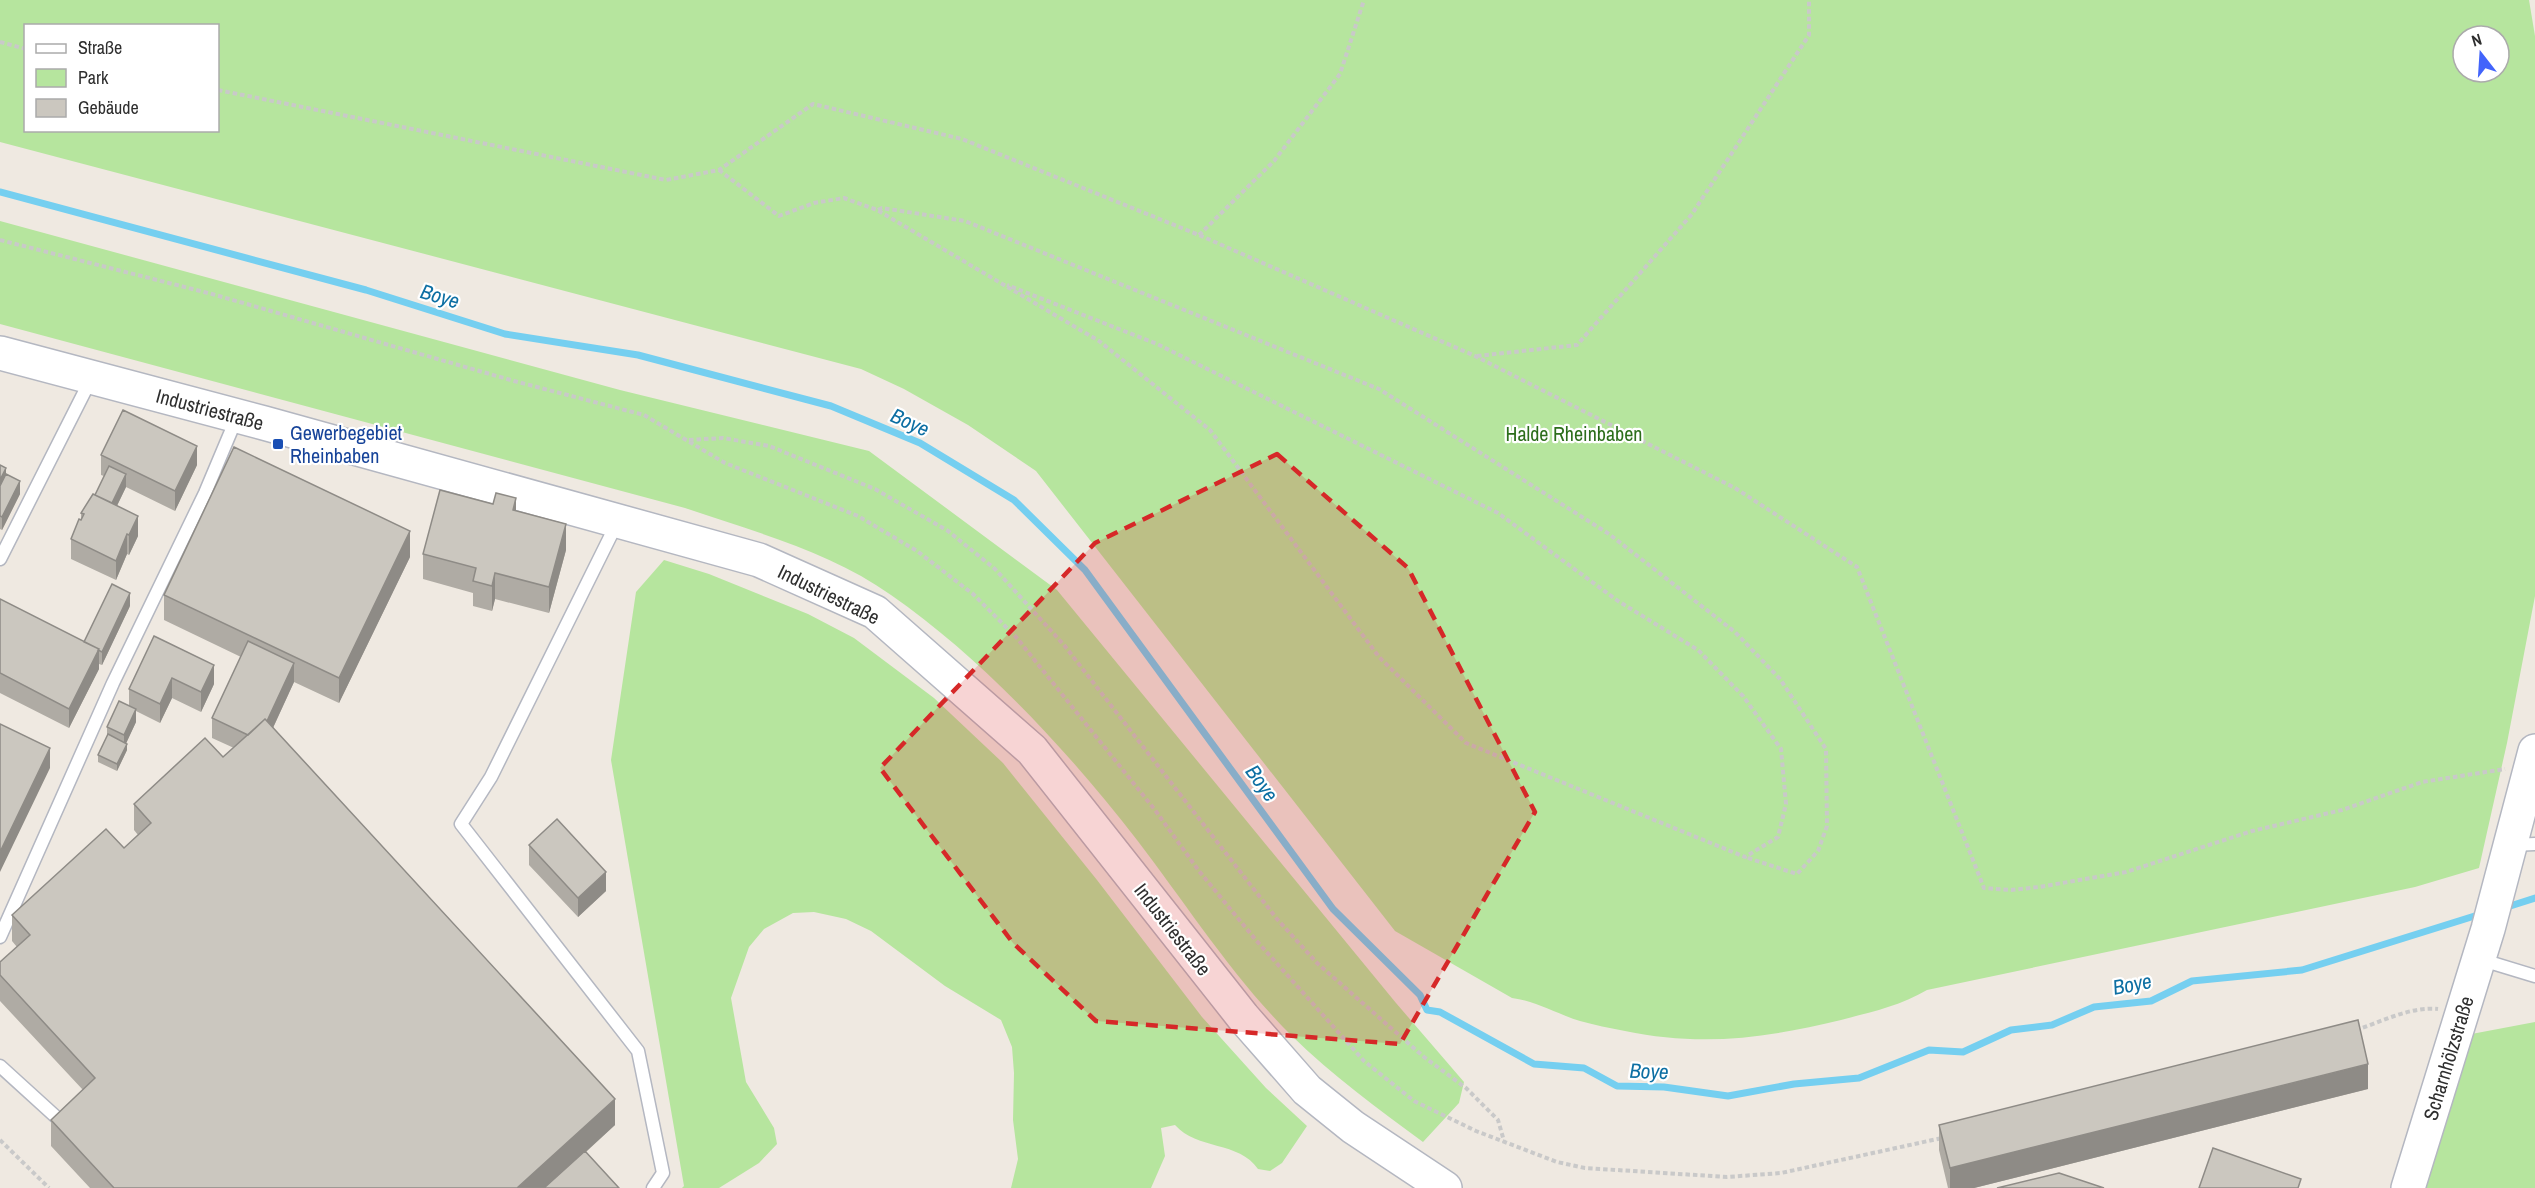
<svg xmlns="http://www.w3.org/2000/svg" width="2535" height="1188" viewBox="0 0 2535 1188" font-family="'Archivo Narrow',sans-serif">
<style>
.green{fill:#b6e59e;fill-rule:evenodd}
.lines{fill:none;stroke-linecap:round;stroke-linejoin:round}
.stream{stroke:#75cff0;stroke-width:7}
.lane-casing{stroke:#b4b7c1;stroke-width:15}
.secondary-casing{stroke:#b4b7c1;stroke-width:36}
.path{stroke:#c9c9c9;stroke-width:4;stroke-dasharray:4.5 3;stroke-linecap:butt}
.lane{stroke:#fff;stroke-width:12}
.secondary{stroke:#fff;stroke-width:33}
.wall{fill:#afaba4}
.shaded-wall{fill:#8e8b86}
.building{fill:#cbc7bf;stroke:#8e8b86;stroke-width:1.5}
.marked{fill:#d62828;fill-opacity:0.2;stroke:#d62828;stroke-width:4.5;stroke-dasharray:12 8;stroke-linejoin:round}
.transit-dot{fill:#1a4fb4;stroke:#fff;stroke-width:2}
.labels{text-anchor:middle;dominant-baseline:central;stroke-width:4.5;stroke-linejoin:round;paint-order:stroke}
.street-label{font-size:20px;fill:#2e2e2e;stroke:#fff}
.transit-label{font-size:20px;fill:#164399;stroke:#fff;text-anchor:start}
.park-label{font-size:20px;fill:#2c6e1b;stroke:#fff}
.water-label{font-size:21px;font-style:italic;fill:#0d6fa3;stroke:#fff}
</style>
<rect width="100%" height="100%" fill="#efe9e1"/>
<path class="green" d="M 0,0 L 2529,0 L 2535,36 L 2535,596 L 2507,743 L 2479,868 L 2415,887 L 1927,990 C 1900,1006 1871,1012 1841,1020 C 1766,1038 1702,1047 1625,1031 C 1610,1028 1594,1025 1580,1021 C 1557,1014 1536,1001 1512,998 L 1395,931 L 1036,471 L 968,425 L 904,389 L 861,369 L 0,142 ZM 26,26 L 218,26 L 218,130 L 26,130 ZM 2463,36 L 2499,36 L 2499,72 L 2463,72 Z
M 0,221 L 620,390 L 869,451 L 1057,590 L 1396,1003 L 1464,1082 L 1459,1103 L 1423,1142 C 1378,1109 1332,1075 1292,1036 C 1234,979 1186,904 1137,840 C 1069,752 983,659 891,595 C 831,552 755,532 685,508 L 0,324 Z
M 664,560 L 709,574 L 808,614 L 854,638 L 934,698 L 1003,763 L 1097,880 L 1202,1017 L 1266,1088 L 1307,1126 L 1282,1163 L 1270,1171 L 1258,1169 C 1239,1141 1197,1150 1175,1125 L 1161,1128 L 1165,1156 L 1151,1188 L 1011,1188 L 1018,1159 L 1013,1120 L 1014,1073 L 1012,1047 L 1001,1020 L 945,986 L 871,931 L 846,919 L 814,912 L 793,913 L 764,929 L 749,947 L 731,998 L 746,1082 L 774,1128 L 777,1144 L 759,1163 L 719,1188 L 682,1188 L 684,1186 L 611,760 L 636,592 Z
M 2535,1022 L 2535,1188 L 2413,1188 L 2461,1036 Z"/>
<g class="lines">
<path class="stream" d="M 0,192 L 366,290 L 505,334 L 638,355 L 831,406 L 920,443 L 1014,500 L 1085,570 L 1333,909 L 1420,995 L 1427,1010 L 1440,1012 L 1534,1064 L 1584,1068 L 1617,1086 L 1664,1087 L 1728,1096 L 1794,1084 L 1859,1078 L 1929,1050 L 1963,1052 L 2011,1030 L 2052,1025 L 2094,1007 L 2151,1001 L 2192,981 L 2302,970 L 2481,914
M 2504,908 L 2535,898"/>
<defs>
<path id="lane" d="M 617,523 L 491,777 L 461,824 L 638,1051 L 663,1173 L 653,1188
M 0,559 L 91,379
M 2512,845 L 2535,844
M 0,937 L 113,683 L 205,493 L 237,417
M 2479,959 L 2535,976
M 0,1066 L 66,1126"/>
<path id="secondary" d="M 0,353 L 264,423 L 759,560 L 875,612 L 1032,750 L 1243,1017 L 1307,1090 L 1353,1127 L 1445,1188
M 2408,1188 L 2488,929 L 2535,751"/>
</defs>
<use href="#lane" class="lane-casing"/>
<use href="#secondary" class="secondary-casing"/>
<path class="path" d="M 0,42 L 26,49
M 218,90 L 666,180 L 719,170 L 813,104 L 962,139 L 1199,235 L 1475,356 L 1735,488 L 1857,567 L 1984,888 L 2011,890 L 2039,887 L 2126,872 L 2252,831 L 2342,810 L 2422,782 L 2505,769
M 719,170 L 779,216 L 814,203 L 844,198 L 877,210 L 1099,341 L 1210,430 L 1379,657 L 1466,743 L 1745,857 L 1778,837 L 1786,804 L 1781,749 L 1743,696 L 1698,650 L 1618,601 L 1498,513 L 1157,344 L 1007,285
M 878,210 L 882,208 L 965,221 L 1379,389 L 1609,534 L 1735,632 L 1780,679 L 1826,749 L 1827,826 L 1818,851 L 1797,874 L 1745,857
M 1199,235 L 1274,161 L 1340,74 L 1364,0
M 0,240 L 212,294 L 514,381 L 644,415 L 725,463 L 858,516 L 917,551 L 973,594 L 1016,637 L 1155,810 L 1199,871 L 1255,939 L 1364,1061 L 1414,1101 L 1476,1131 L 1557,1162 L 1585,1168 L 1727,1177 L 1781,1173 L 1942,1138
M 1477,356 L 1577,345 L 1692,214 L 1809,35 L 1809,0
M 689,440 L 723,438 L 769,446 L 875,489 L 948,531 L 995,569 L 1064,645 L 1277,919 L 1317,963 L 1424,1057 L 1466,1088 L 1498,1120 L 1504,1141
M 2356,1030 C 2381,1022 2411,1006 2438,1009
M 0,1140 L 49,1188"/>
<use href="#lane" class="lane"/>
<use href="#secondary" class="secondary"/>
</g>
<path class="wall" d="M 101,455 L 197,465 L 175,511 L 126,487 L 117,506 L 138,536 L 129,555 L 127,554 L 116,580 L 71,559 L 71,539 L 81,520 L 81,513 L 95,495 L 104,476 L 101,475 Z
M 0,465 L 20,494 L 2,530 L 0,529 Z
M 516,511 L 566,550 L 549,613 L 495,599 L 492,611 L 473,606 L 473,593 L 423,579 L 423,554 Z
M 410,557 L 339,703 L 294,682 L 273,728 L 615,1125 L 586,1152 L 619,1188 L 90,1188 L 51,1146 L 51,1120 L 83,1090 L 0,1001 L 0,962 L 17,947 L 12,941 L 12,915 L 124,848 L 138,835 L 134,830 L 134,804 L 223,757 L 234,748 L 212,738 L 212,718 L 241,657 L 164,620 L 164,595 Z
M 0,599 L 84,642 L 130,606 L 102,665 L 99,664 L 99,669 L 69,728 L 0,693 Z
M 154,636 L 214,684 L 201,712 L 172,698 L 160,723 L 136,711 L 136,722 L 126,743 L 127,750 L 117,771 L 98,762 L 98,755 L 107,737 L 107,727 L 129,705 L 129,689 Z
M 529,845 L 606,891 L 578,917 L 529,865 Z
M 2368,1089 L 1974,1188 L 1948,1188 L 1939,1150 L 1939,1125 Z"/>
<path class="shaded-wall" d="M 197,446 L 197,465 L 175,511 L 175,491 Z
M 6,468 L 6,487 L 0,500 L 0,480 Z
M 126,474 L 126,487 L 109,522 L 109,509 Z
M 20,481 L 20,494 L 2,530 L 2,517 Z
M 516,498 L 516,524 L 513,510 Z
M 138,516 L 138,536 L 129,555 L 129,535 Z
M 566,524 L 566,550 L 549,613 L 549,587 Z
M 410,531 L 410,557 L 339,703 L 339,678 Z
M 127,534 L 127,554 L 116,580 L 116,561 Z
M 495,573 L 495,599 L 492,611 L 492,586 Z
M 130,593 L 130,606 L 102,665 L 102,652 Z
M 99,649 L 99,669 L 69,728 L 69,709 Z
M 294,663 L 294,682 L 265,745 L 252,737 Z
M 214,665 L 214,684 L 201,712 L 201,692 Z
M 172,678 L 172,698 L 160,723 L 160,704 Z
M 136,709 L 136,722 L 124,748 L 124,735 Z
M 127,744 L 127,750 L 117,771 L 117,764 Z
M 50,748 L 50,768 L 0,872 L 0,852 Z
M 606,872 L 606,891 L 578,917 L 578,898 Z
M 2368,1064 L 2368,1089 L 1974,1188 L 1950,1188 L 1950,1168 Z
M 615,1099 L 615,1125 L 546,1188 L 517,1188 Z"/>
<path class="building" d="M 123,410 L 197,446 L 175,491 L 101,455 Z
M 234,447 L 410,531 L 339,678 L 164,595 Z
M 0,465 L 6,468 L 0,480 Z
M 109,466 L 126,474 L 112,503 L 95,495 Z
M 6,474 L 20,481 L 2,517 L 0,516 L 0,486 Z
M 440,490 L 493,504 L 496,493 L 516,498 L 513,510 L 566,524 L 549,587 L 495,573 L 492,586 L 473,581 L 476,568 L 423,554 Z
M 93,494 L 138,516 L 129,535 L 127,534 L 116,561 L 71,539 L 79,519 L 81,520 L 84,514 L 81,513 Z
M 112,584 L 130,593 L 102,652 L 98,650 L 99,649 L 84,642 Z
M 0,599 L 99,649 L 69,709 L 0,673 Z
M 154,636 L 214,665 L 201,692 L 172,678 L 160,704 L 129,689 Z
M 248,641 L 294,663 L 267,721 L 265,719 L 248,735 L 212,718 Z
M 119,701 L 136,709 L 124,735 L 107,727 Z
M 265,719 L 615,1099 L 517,1188 L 114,1188 L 51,1120 L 95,1078 L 0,975 L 0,962 L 30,935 L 12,915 L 106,829 L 124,848 L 151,823 L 134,804 L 205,738 L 223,757 Z
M 0,724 L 50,748 L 0,852 Z
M 108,734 L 127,744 L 117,764 L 98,755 Z
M 557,819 L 606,872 L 578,898 L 529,845 Z
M 2358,1020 L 2368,1064 L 1950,1168 L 1939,1125 Z
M 2213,1148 L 2301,1179 L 2298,1188 L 2199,1188 Z
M 585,1151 L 619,1188 L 544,1188 Z
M 2059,1173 L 2104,1188 L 1997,1188 Z"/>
<path class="marked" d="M 1277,454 L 1408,568 L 1535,812 L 1400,1044 L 1096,1021 L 1013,943 L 880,768 L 1095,543 Z"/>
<rect class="transit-dot" x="272" y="438" width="12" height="12" rx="3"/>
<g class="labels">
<g class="street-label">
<text transform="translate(210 409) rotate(15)">Industriestraße</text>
<text transform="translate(829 594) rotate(26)">Industriestraße</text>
<text transform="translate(1173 929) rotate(52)">Industriestraße</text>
<text transform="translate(2448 1058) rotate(-73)">Scharnhölzstraße</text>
</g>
<g class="transit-label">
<text x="290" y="432">Gewerbegebiet<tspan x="290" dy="23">Rheinbaben</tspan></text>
</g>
<g class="park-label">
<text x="1574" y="433">Halde Rheinbaben</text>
</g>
<g class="water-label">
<text transform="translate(440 296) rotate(17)">Boye</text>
<text transform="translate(910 422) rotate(24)">Boye</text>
<text transform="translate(1262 783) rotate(54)">Boye</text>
<text transform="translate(2132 984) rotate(-11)">Boye</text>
<text transform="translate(1649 1071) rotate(2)">Boye</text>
</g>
</g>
<rect x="24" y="24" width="195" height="108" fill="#ffffff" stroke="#ababab" stroke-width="1.5"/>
<rect x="36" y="44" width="30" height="9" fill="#ffffff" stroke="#ababab" stroke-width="1.5"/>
<text x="78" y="54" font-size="18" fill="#2e2e2e">Straße</text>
<rect x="36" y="69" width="30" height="18" fill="#b6e59e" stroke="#ababab" stroke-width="1.5"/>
<text x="78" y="84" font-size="18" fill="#2e2e2e">Park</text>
<rect x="36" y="99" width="30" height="18" fill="#cbc7bf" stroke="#ababab" stroke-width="1.5"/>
<text x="78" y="114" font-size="18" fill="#2e2e2e">Gebäude</text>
<g transform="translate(2481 54) rotate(343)"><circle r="28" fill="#ffffff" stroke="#ababab" stroke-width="1.5"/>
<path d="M0-4.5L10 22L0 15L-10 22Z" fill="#4264fb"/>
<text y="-9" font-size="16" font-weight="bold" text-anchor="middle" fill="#2e2e2e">N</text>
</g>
</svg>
